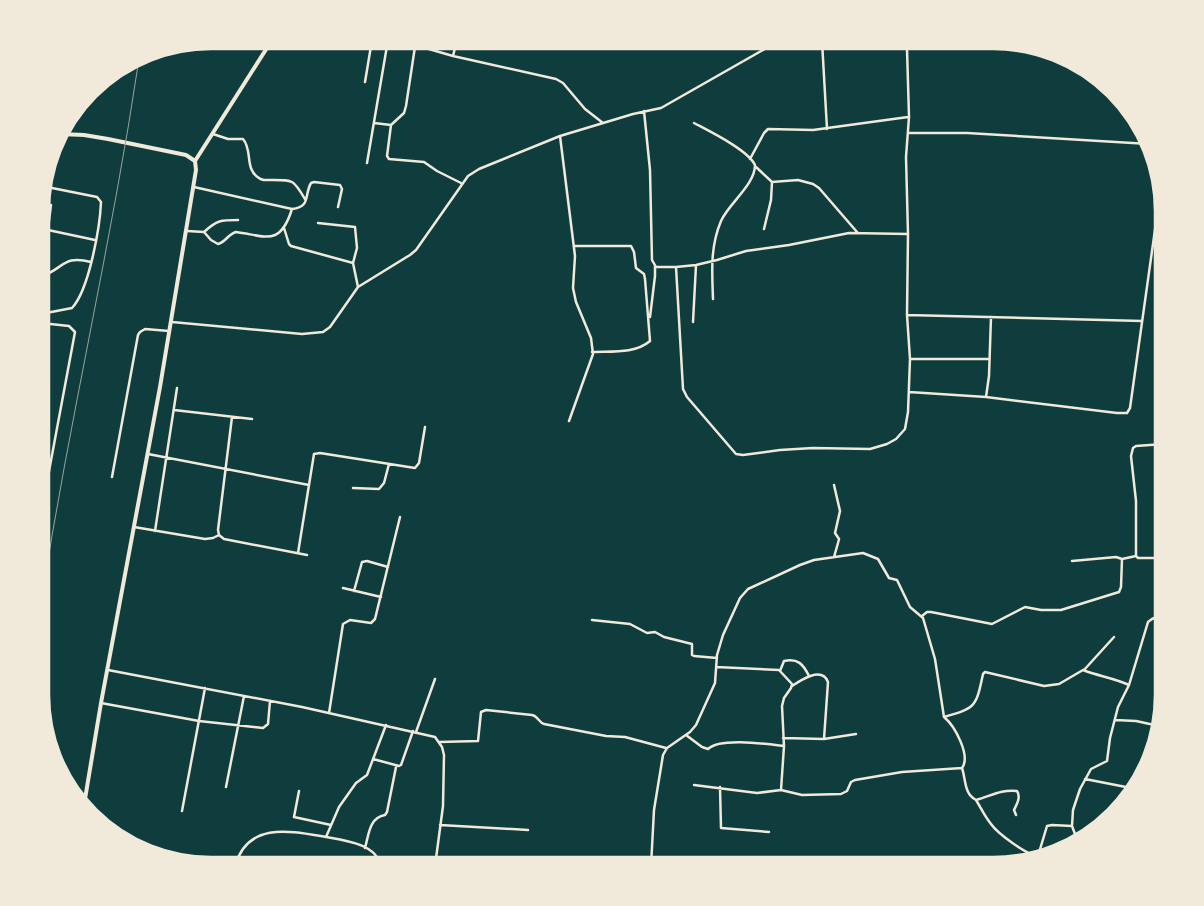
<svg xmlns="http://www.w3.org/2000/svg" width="1204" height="906" viewBox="0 0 1204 906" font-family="Raleway,sans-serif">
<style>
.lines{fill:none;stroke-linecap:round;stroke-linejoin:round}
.minor{stroke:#f1e9da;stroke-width:2.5}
.primary{stroke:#f1e9da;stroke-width:4}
.trunk{stroke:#f1e9da;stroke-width:4}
.rail{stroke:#97a49c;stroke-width:1}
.rim{fill:none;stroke:#f1e9da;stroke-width:2.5}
</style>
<rect width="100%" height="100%" fill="#0f3d3e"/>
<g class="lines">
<path class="minor" d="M 822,41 L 827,129
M 415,45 L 453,56 L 556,79 L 563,83 L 585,109 L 603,123
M 771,46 L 824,40
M 453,56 L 457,40
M 365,82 L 372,40
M 644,111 L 650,170 L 652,260 L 656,267 L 676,267 L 696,265 L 717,260 L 746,251 L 789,245 L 849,233 L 908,234
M 374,123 L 391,125 L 404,113 L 406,106 L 416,40
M 694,123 C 709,131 748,150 755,165 C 755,185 729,203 721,221 C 710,247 712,272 713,299
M 391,125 L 387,156 L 389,159 L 424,162 L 437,171 L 461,183
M 909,133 L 967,133 L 1149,144
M 213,134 L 228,139 L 243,139 C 253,150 244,169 259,178 C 262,181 267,180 270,180 C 294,180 293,179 305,199
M 560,136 L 575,256 L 573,288 L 576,302 L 591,338 L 593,354 L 569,421
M 750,159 L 764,133 L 768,129 L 813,130 L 908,117
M 367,163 L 388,40
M 756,167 L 772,182 L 798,180 L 813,184 L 819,188 L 857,232
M 194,187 L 292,209 C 311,207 304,195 311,183 L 314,182 L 340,185 L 342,189 L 338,207
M 318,223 L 355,227 L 357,248 L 353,263
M 284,228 L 289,244 L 291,246 L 353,263 L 358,287
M 764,229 L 771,200 L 772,182
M 48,230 L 95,240
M 187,231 L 204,232 L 211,240 L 218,244 C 226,242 228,234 236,232 C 266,236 280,247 292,209
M 204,232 C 217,220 221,220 238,220
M 574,246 L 631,246 L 634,252 L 636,268 L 644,274 L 645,279 L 650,341 C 635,354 611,351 592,352
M 676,267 L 683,389 L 687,397 L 736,454 L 743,455 L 780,450 L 813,448 L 870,449 L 887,444 L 896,439 L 905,429 L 908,412 L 910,359 L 907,315 L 908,234 L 906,157 L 909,117 L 907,49 L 909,40
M 42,276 L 51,205
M 43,276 C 65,267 64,255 91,262
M 41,314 L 72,308 C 89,290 100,227 101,202 L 97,197 L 42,186
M 907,315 L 1142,321
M 650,317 L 655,276 L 655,266
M 172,322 L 302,334 L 323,332 L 330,327 L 358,287 L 410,255 L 416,250 L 468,176 L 479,169 L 560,136 L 633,114 L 661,108 L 770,46 L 777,40
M 693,322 L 696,265
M 910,359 L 989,359
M 909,392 L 986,397 L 1117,413 L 1127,413 L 1130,408 L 1160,194
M 986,397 L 989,376 L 991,317
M 174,410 L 252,419
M 232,417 L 218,530 L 219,535 L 224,539 L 307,555
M 148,454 L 309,485
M 112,477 L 138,335 L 140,332 L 145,329 L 169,331
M 353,488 L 379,489 L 384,483 L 389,464
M 41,514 L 75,332 L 69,326 L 41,323
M 134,527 L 205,539 L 213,538 L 219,535
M 155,531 L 177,388
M 298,553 L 314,454 L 320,453 L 415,468 L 419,463 L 425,427
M 834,557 L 838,543 L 839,539 L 835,533 L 840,511 L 834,485
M 1164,558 L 1138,558 L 1136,556 L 1136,501 L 1131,456 L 1133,448 L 1136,446 L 1164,444
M 1072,561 L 1116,557 L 1122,559
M 343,588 L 381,597
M 354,591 L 362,562 L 367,561 L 388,567
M 922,616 L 927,612 L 931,612 L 992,624 L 1025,607 L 1041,610 L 1061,610 L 1119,592 L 1121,587 L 1122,559 L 1136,556
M 592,620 L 630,624 L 647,633 L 655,632 L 664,637 L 692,644 L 692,655 L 694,656 L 717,658
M 716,667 L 779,670 L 792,684 L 791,688 L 784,698 L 782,706 L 784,746 L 781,790
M 108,670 L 302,707 L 435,737 L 442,747 L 444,755 L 443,806 L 435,866
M 1084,670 L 1114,637
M 780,671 L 784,661 C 798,658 803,664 809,676
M 792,686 C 801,680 822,666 828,682 L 824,739
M 101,703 L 199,721 L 263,728 L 268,724 L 270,701
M 329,713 L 343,624 L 350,620 L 371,623 L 375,619 L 400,517
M 944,717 C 976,708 976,707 983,674 L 985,672 L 1044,686 L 1059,684 L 1083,670 C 1098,676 1114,678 1129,685
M 1115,720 L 1136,721 L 1159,726
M 416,732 L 435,679
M 686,735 L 702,747 L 708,749 C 720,737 767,744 784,746
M 783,738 L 824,739 L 856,734
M 439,742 L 478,741 L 481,712 L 486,710 L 532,715 C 538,716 539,723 544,724 L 606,736 L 625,737 L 666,748
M 373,759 L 399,766 L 401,765 L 413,731
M 1085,779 L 1131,788
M 694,785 L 757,793 L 781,790 L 802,795 L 841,794 L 847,791 L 851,782 L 855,780 L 902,772 L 962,768
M 226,787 L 244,696
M 720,787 L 721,828 L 769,832
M 299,791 L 294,817 L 331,825
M 976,800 C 991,796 1001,789 1017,791 C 1021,797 1017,804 1014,810 L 1016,815
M 182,811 L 205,688
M 440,825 L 528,830
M 326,837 C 343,840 378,844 380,866
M 1078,842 L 1072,826 L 1073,810 L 1080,789 L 1091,769 L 1107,761 L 1110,738 L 1118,707 L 1129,685 L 1148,622 L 1152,619 L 1164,614
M 365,848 C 369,834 369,818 385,815 L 387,812 L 396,767
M 1038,856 L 1047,826 L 1052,825 L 1072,826
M 235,866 C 248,821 291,831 326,837 L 339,807 L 356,783 L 367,775 L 386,725
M 651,866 L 654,810 L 663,755 L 667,748 L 690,732 L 696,725 L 715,683 L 717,655 L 723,635 L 740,598 L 748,589 L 800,565 L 814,560 L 863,553 L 878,559 L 889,578 L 897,580 L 910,607 L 923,618 L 935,659 L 944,717 C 955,726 971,756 962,768 C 966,780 964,794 976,800 C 981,808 985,817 991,824 C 998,834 1026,854 1037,856"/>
<path class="primary" d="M 195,161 L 272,40"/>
<path class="trunk" d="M 60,134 L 84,135 L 108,139 L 186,155 L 195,161 L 196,170 L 160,387 L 101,703 L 84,805"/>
<path class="rail" d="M 41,544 L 49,508
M 41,603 C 69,421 112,241 139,59"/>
</g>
<path d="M0 0H1204V906H0ZM211 49H993A162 162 0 0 1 1155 211V695A162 162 0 0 1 993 857H211A162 162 0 0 1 49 695V211A162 162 0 0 1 211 49Z" fill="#f1e9da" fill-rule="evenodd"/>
<path class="rim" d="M211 49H993A162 162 0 0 1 1155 211V695A162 162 0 0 1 993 857H211A162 162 0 0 1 49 695V211A162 162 0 0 1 211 49Z"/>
</svg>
